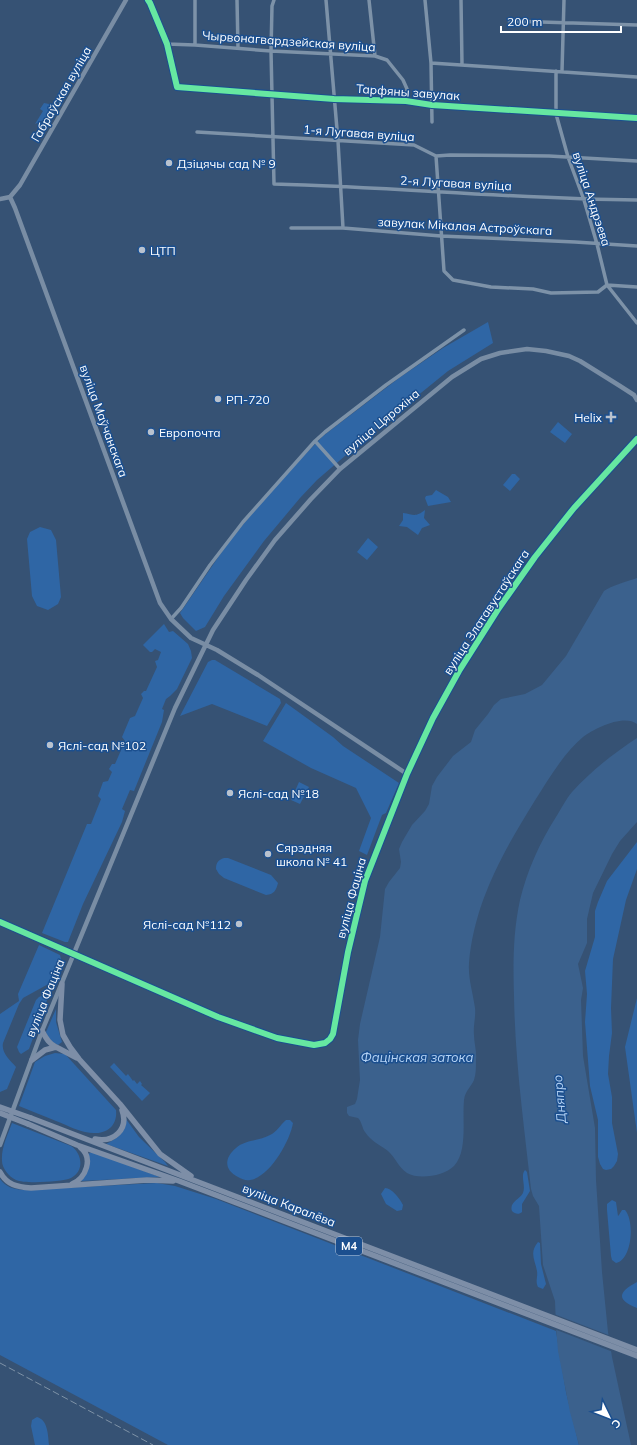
<svg xmlns="http://www.w3.org/2000/svg" width="637" height="1445" viewBox="0 0 637 1445" font-family="Mulish,sans-serif">
<style>
.green{fill:#2f66a5}
.water{fill:#3b618d}
.pier{fill:#365274}
.lines{fill:none;stroke-linecap:round;stroke-linejoin:round}
.street{stroke:#7d92a8;stroke-width:3.5}
.secondary{stroke:#798da4;stroke-width:4.5}
.primary{stroke:#7d8ea7;stroke-width:5.5}
.rail{stroke:#7e92a7;stroke-width:1;stroke-dasharray:7 3;stroke-linecap:butt}
.primary-bridge{stroke:#7d8ea7;stroke-width:5.5}
.cycleway-casing{stroke:#1b4f8f;stroke-width:8}
.cycleway{stroke:#66e7a1;stroke-width:6}
.poi-dot{fill:#b9c2ce;stroke:#1b4f8f;stroke-width:1.5}
.labels{text-anchor:middle;dominant-baseline:central;stroke-width:3;stroke-linejoin:round;paint-order:stroke}
.shield{fill:#1b4f8f;stroke:#bbcadd;stroke-width:1}
.shield-label{font-size:11px;font-weight:bold;fill:#fff}
.street-label{font-size:12px;fill:#fff;stroke:#1b4f8f}
.poi-label{font-size:12px;fill:#fff;stroke:#1b4f8f;text-anchor:start}
.water-label{font-size:13px;font-style:italic;fill:#b5d3f5;stroke:#1b4f8f}
</style>
<rect width="100%" height="100%" fill="#365274"/>
<path class="green" d="M 44,103 L 49,104 L 53,109 L 48,118 L 35,124 L 43,111 L 40,109 Z
M 488,322 L 493,343 L 448,371 L 374,431 L 317,480 L 300,498 L 264,541 L 224,596 L 205,627 L 196,631 L 183,618 L 180,613 L 230,540 L 285,475 L 323,436 L 399,378 L 443,348 Z
M 558,422 L 572,434 L 565,443 L 550,432 Z
M 512,474 L 515,474 L 520,479 L 510,491 L 503,485 Z
M 436,490 L 448,497 L 451,502 L 428,506 L 425,498 L 426,496 L 432,495 Z
M 425,510 L 424,518 L 430,525 L 422,528 L 418,535 L 407,527 L 399,526 L 403,520 L 403,513 C 413,514 415,518 425,510 Z
M 40,527 L 51,530 L 56,540 L 61,597 L 58,604 L 48,610 L 37,606 L 32,596 L 27,539 L 30,532 Z
M 368,538 L 378,547 L 367,560 L 357,552 Z
M 164,624 L 169,632 L 173,631 L 188,644 L 191,651 L 192,658 L 177,689 L 170,696 L 166,699 L 162,709 L 164,710 L 162,722 L 134,791 L 130,790 L 122,809 L 125,811 L 122,822 L 83,904 L 68,942 L 65,942 L 42,933 L 87,824 L 91,824 L 101,799 L 98,796 L 103,782 L 108,781 L 112,772 L 109,769 L 112,764 L 115,764 L 125,741 L 122,737 L 130,718 L 135,716 L 143,698 L 141,694 L 144,691 L 146,691 L 157,667 L 155,661 L 158,660 L 161,652 L 155,649 L 152,652 L 150,652 L 143,645 Z
M 212,660 L 215,660 L 280,699 L 281,703 L 267,726 L 212,704 L 180,716 L 208,662 Z
M 286,703 L 333,737 L 343,746 L 399,783 L 386,813 L 382,815 L 367,855 L 359,851 L 371,818 L 356,788 L 311,768 L 263,741 Z
M 299,782 L 309,787 L 300,804 L 291,800 Z
M 637,842 L 637,869 L 626,900 L 613,959 L 611,1008 L 612,1033 L 609,1056 L 608,1074 L 612,1097 L 612,1123 L 618,1154 L 617,1161 L 614,1166 L 611,1169 L 606,1170 L 603,1169 L 600,1164 L 598,1157 L 598,1120 L 590,1086 L 585,1022 L 587,994 L 585,971 L 595,937 L 595,911 L 598,902 L 607,881 Z
M 224,858 L 228,858 L 271,875 L 278,883 C 276,890 275,894 266,895 L 224,878 L 219,874 L 216,869 C 216,863 218,860 224,858 Z
M 39,945 L 60,955 L 61,959 L 52,982 L 23,998 L 19,1004 L 3,1043 C 1,1053 10,1060 16,1067 L 7,1089 L 0,1092 L 0,1014 L 19,1001 L 18,994 Z
M 50,992 L 29,1049 L 21,1054 L 19,1052 L 17,1047 L 36,1000 L 39,997 Z
M 637,998 L 637,1133 L 625,1047 Z
M 56,1009 L 56,1022 L 62,1042 L 58,1045 C 52,1042 48,1039 46,1032 Z
M 55,1053 L 65,1054 L 116,1110 C 118,1129 102,1136 85,1132 C 75,1130 65,1124 56,1121 C 44,1116 31,1111 19,1106 L 35,1062 L 45,1056 Z
M 114,1063 L 126,1076 L 128,1074 L 133,1081 L 134,1080 L 137,1084 L 140,1081 L 142,1084 L 141,1085 L 150,1093 L 142,1101 L 110,1067 Z
M 126,1119 L 139,1137 L 165,1162 L 168,1166 L 106,1144 C 118,1138 125,1133 126,1119 Z
M 286,1120 L 290,1120 L 293,1123 C 290,1141 270,1177 250,1180 C 246,1181 242,1179 238,1177 C 224,1170 224,1158 236,1148 C 245,1140 259,1141 270,1135 C 277,1132 280,1125 286,1120 Z
M 12,1123 L 71,1146 C 82,1153 85,1171 71,1178 C 62,1182 24,1184 16,1180 C 9,1177 2,1168 2,1161 C 1,1148 8,1134 12,1123 Z
M 92,1152 L 160,1177 L 81,1181 L 88,1154 Z
M 525,1170 L 527,1172 L 530,1191 L 522,1204 L 522,1212 C 519,1215 515,1214 512,1211 C 509,1202 519,1200 523,1193 C 526,1185 520,1176 525,1170 Z
M 0,1179 C 6,1187 13,1189 23,1190 L 157,1183 L 175,1186 L 216,1199 L 556,1331 L 566,1392 L 579,1445 L 168,1445 L 0,1355 Z
M 385,1188 C 392,1188 400,1199 403,1205 L 402,1210 L 397,1211 L 386,1204 L 381,1194 Z
M 612,1200 L 616,1202 L 618,1216 L 619,1215 L 622,1210 L 625,1210 C 635,1221 632,1260 616,1263 L 612,1260 L 611,1256 L 607,1210 L 607,1204 Z
M 538,1242 L 540,1243 L 541,1264 L 546,1284 L 543,1289 L 538,1287 C 535,1281 538,1277 537,1271 C 535,1260 529,1253 538,1242 Z
M 637,1282 L 637,1308 C 616,1300 618,1292 637,1282 Z
M 37,1417 C 48,1420 48,1435 49,1445 L 35,1445 L 31,1426 L 32,1420 Z"/>
<path class="water" d="M 637,578 L 637,724 C 624,714 595,728 583,737 C 563,754 548,780 534,802 C 503,852 474,903 469,963 C 468,979 473,993 475,1008 C 476,1017 473,1026 474,1035 C 474,1043 477,1052 476,1060 C 476,1067 476,1074 474,1080 C 471,1087 465,1091 464,1100 C 462,1119 468,1151 454,1166 C 444,1176 419,1180 407,1173 C 399,1168 395,1157 388,1151 C 380,1145 371,1141 365,1132 C 362,1128 362,1122 358,1118 L 349,1116 L 347,1113 L 347,1107 L 355,1104 L 357,1099 L 360,1080 L 358,1040 L 360,1024 L 380,937 L 385,889 L 389,882 L 400,868 L 401,862 L 399,849 L 402,842 L 412,825 L 425,811 L 429,804 L 432,786 L 437,777 L 453,756 L 471,742 L 475,730 L 488,714 L 494,705 L 501,699 L 525,694 L 542,685 L 566,656 L 604,591 C 610,586 629,581 637,578 Z
M 637,738 L 637,822 L 620,841 L 612,854 L 593,893 L 587,919 L 587,943 L 578,964 L 583,988 L 581,1000 L 583,1056 L 595,1128 L 596,1180 L 602,1272 L 608,1332 L 612,1357 L 631,1445 L 579,1445 L 570,1412 L 558,1351 L 556,1327 L 555,1301 L 543,1265 L 539,1206 L 533,1196 L 531,1189 C 524,1125 515,1061 514,996 C 513,965 513,932 520,900 C 527,871 540,842 556,817 C 561,809 566,799 572,792 C 591,771 614,753 637,738 Z"/>
<path class="pier" d="M 554,1314 L 611,1336 L 613,1352 L 554,1329 Z"/>
<g class="lines">
<path class="street" d="M 148,0 L 150,3 L 167,44 L 177,87 L 334,99 L 406,101 L 432,105 L 637,118
M 195,0 L 195,45
M 237,0 L 238,48
M 274,0 L 272,6 L 271,51 L 274,184 C 395,187 516,199 637,200
M 326,0 L 338,141 L 343,228
M 369,0 L 375,56
M 425,0 L 431,63 L 432,122
M 461,0 L 462,64
M 509,21 L 637,25
M 167,44 L 195,45 L 271,51 L 375,56 L 387,60 L 403,80 L 407,89 L 406,101
M 431,63 L 637,77
M 556,71 L 556,114 L 568,157 L 584,200 L 597,244 L 607,285 L 637,323
M 562,71 L 564,0
M 197,132 L 414,145 L 436,156 L 450,155 L 549,156 L 637,161
M 436,156 L 444,271 L 453,280 L 491,287 L 533,289 L 551,293 L 598,292 L 607,285 L 637,287
M 291,228 L 343,228 L 441,236 L 575,242 L 637,246
M 315,441 L 340,469
M 171,619 L 181,608 L 210,565 L 243,522 L 315,441 L 325,432 L 386,385 L 464,330"/>
<path class="secondary" d="M 10,197 L 20,185 L 126,0
M 0,199 L 10,197 L 15,208 L 160,603 L 171,619 L 191,638 L 217,650 L 258,675 L 407,774
M 0,922 L 218,1017 L 277,1038 L 314,1045 L 325,1043 L 330,1039 L 333,1034 L 348,952 L 365,881 L 407,774 L 433,718 L 459,671 L 499,608 L 535,557 L 574,508 L 637,439
M 0,1145 L 42,1031 L 175,708 L 213,630 L 246,580 L 275,540 L 311,499 L 340,469 L 452,377 L 481,359 L 500,353 L 527,349 L 546,351 L 569,356 L 580,361 L 620,386 L 634,395 L 637,400"/>
<path class="primary" d="M 62,984 L 60,1020 L 63,1035 L 70,1047 L 79,1059 L 120,1104 L 160,1154 L 191,1176
M 42,1031 C 46,1038 49,1044 56,1047
M 32,1060 L 45,1050 L 56,1047 L 77,1058
M 31,1118 L 637,1350
M 28,1124 L 77,1145 L 179,1181 L 637,1356
M 95,1139 C 114,1143 129,1129 122,1110
M 0,1172 C 7,1185 17,1187 31,1188 L 147,1180 L 173,1181
M 72,1184 C 86,1178 94,1158 80,1147"/>
<path class="rail" d="M 0,1363 L 153,1445"/>
<path class="primary-bridge" d="M 0,1107 L 31,1118
M 0,1113 L 28,1124"/>
<defs>
<path id="cycleway" d="M 148,0 L 150,3 L 167,44 L 177,87 L 334,99 L 406,101 L 432,105 L 637,118
M 0,922 L 218,1017 L 277,1038 L 314,1045 L 325,1043 L 330,1039 L 333,1034 L 348,952 L 365,881 L 407,774 L 433,718 L 459,671 L 499,608 L 535,557 L 574,508 L 637,439"/>
</defs>
<use href="#cycleway" class="cycleway-casing"/>
<use href="#cycleway" class="cycleway"/>
</g>
<g class="poi-dot">
<circle cx="169" cy="163" r="4"/>
<circle cx="142" cy="250" r="4"/>
<circle cx="218" cy="399" r="4"/>
<path d="M609 411h4v4h4v4h-4v4h-4v-4h-4v-4h4z"/>
<circle cx="151" cy="432" r="4"/>
<circle cx="50" cy="745" r="4"/>
<circle cx="230" cy="793" r="4"/>
<circle cx="268" cy="854" r="4"/>
<circle cx="239" cy="924" r="4"/>
</g>
<g class="labels">
<rect class="shield" x="336" y="1237" width="26" height="18" rx="3"/>
<g class="shield-label">
<text x="349" y="1246">М4</text>
</g>
<g class="street-label">
<text transform="translate(289 41) rotate(4)">Чырвонагвардзейская вуліца</text>
<text transform="translate(408 92) rotate(4)">Тарфяны завулак</text>
<text transform="translate(61 94) rotate(-60)">Габраўская вуліца</text>
<text transform="translate(359 133) rotate(4)">1-я Лугавая вуліца</text>
<text transform="translate(456 183) rotate(3)">2-я Лугавая вуліца</text>
<text transform="translate(592 199) rotate(72)">вуліца Андрэева</text>
<text transform="translate(465 226) rotate(3)">завулак Мікалая Астроўскага</text>
<text transform="translate(104 421) rotate(70)">вуліца Маўчанскага</text>
<text transform="translate(381 422) rotate(-40)">вуліца Цярохіна</text>
<text transform="translate(486 612) rotate(-57)">вуліца Златавустаўскага</text>
<text transform="translate(351 898) rotate(-75)">вуліца Фаціна</text>
<text transform="translate(45 998) rotate(-68)">вуліца Фаціна</text>
<text transform="translate(289 1205) rotate(21)">вуліца Каралёва</text>
</g>
<g class="poi-label">
<text x="177" y="163">Дзіцячы сад № 9</text>
<text x="150" y="250">ЦТП</text>
<text x="226" y="399">РП-720</text>
<text x="602" y="417" text-anchor="end">Helix</text>
<text x="159" y="432">Европочта</text>
<text x="58" y="745">Яслі-сад №102</text>
<text x="238" y="793">Яслі-сад №18</text>
<text x="276" y="847">Сярэдняя<tspan x="276" dy="14">школа № 41</tspan></text>
<text x="231" y="924" text-anchor="end">Яслі-сад №112</text>
</g>
<g class="water-label">
<text x="417" y="1057">Фацінская затока</text>
<text transform="translate(559 1099) rotate(-95)">Дняпро</text>
</g>
</g>
<g transform="translate(609 1417) rotate(133)" stroke="#1b4f8f" stroke-width="3" paint-order="stroke">
<path d="M0-3L7 15L0 10L-7 15Z" fill="#ffffff"/>
<text y="-6" font-size="11" font-weight="bold" text-anchor="middle" fill="#ffffff">С</text>
</g>
<path d="M501 26v6h120v-6" fill="none" stroke="#ffffff" stroke-width="2"/>
<text x="507" y="26" font-size="12" fill="#ffffff" stroke="#1b4f8f" stroke-width="3" paint-order="stroke">200 m</text>
</svg>
